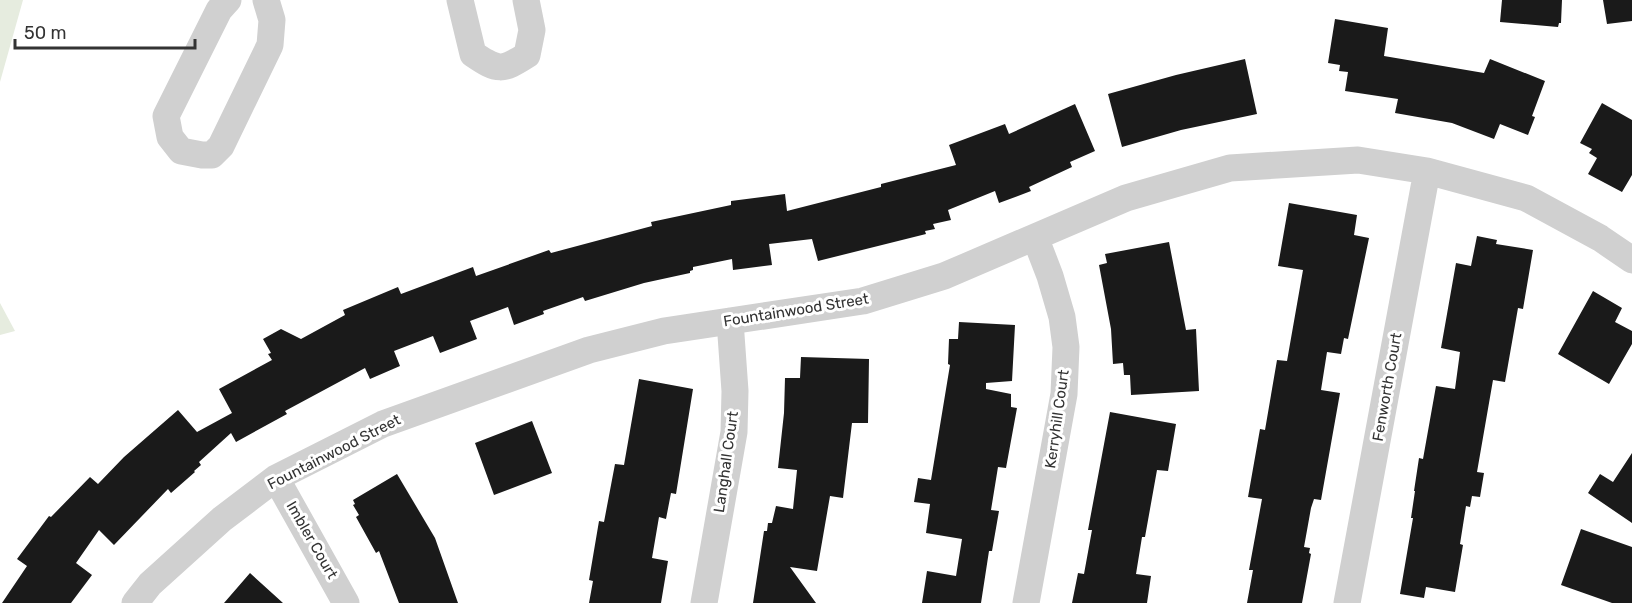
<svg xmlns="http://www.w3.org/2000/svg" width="1632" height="603" viewBox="0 0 1632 603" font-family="Rubik,sans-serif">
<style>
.green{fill:#e6ecdf}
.building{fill:#1a1a1a}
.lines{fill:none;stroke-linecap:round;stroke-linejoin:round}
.street{stroke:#d0d0d0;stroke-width:27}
.labels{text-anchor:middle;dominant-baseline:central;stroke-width:6;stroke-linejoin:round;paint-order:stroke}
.street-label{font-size:15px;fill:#333;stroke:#fff}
</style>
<rect width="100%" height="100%" fill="#fff"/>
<path class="green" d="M 0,0 L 23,0 L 0,82 Z
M 0,303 L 15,331 L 0,335 Z"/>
<path class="building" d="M 1502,0 L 1562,0 L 1561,23 L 1559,23 L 1558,27 L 1500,22 Z
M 1603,0 L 1632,0 L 1632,21 L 1607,24 Z
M 1335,19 L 1388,28 L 1384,56 L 1484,73 L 1490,59 L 1545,81 L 1532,116 L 1535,117 L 1528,135 L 1500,124 L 1494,139 L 1452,123 L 1395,113 L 1398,99 L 1345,91 L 1348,72 L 1339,71 L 1340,65 L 1328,63 Z
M 1245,59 L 1257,114 L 1181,130 L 1122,147 L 1108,94 L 1176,75 Z
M 1602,103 L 1632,120 L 1632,175 L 1622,192 L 1588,174 L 1597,158 L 1589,153 L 1592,149 L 1580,143 Z
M 1075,104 L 1095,151 L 1070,162 L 1072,167 L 1029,187 L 1031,191 L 999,203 L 995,191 L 948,210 L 951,220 L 933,224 L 935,229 L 925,231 L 926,234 L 818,261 L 812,239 L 769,244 L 772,265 L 733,270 L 732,259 L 693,267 L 693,270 L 690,271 L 690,273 L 644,283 L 585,301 L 583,297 L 543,311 L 544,314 L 514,325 L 508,307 L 470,321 L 477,339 L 440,353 L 433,336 L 394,351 L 400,366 L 370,379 L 365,368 L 285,411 L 287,414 L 236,442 L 231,433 L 199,462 L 201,465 L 194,471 L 195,472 L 171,493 L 168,489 L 114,545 L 99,530 L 76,563 L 92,575 L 71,603 L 2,603 L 27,566 L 17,559 L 49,516 L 51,517 L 90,477 L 98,484 L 124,457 L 178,410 L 197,432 L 232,413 L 219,389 L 272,360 L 268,354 L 271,353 L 263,339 L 281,329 L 301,339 L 345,315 L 343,310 L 398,287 L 401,294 L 473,267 L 476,276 L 549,250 L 551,253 L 652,226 L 651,222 L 731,205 L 731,201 L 785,194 L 787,211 L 881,187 L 881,184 L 956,165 L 949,145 L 1005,124 L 1009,134 Z
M 1289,203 L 1357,215 L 1354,235 L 1369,238 L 1348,339 L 1344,338 L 1341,354 L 1327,352 L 1321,390 L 1340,393 L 1321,500 L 1314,499 L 1311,508 L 1304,547 L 1310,548 L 1309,553 L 1311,554 L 1302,603 L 1247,603 L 1253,570 L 1249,570 L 1262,499 L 1248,497 L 1260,429 L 1265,430 L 1277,360 L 1287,361 L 1303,270 L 1278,266 Z
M 1477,236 L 1497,240 L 1496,244 L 1533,250 L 1523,309 L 1518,308 L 1505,382 L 1493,380 L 1477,472 L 1484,473 L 1480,497 L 1472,496 L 1470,507 L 1466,506 L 1460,544 L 1463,545 L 1455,592 L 1426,587 L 1424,598 L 1400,594 L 1413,518 L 1411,518 L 1415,491 L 1414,491 L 1419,458 L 1423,459 L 1436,386 L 1455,389 L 1460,352 L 1441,348 L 1456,263 L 1471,266 Z
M 1169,242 L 1186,330 L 1196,329 L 1199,391 L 1131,395 L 1130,375 L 1124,375 L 1123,363 L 1113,364 L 1111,329 L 1099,265 L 1107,263 L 1105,254 Z
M 1593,291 L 1622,308 L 1615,322 L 1632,331 L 1632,344 L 1609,384 L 1558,354 Z
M 959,322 L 1015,325 L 1012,381 L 986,383 L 986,389 L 1011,394 L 1011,407 L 1017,408 L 1006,468 L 998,467 L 991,510 L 999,511 L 992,551 L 989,551 L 981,603 L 922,603 L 927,571 L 956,576 L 962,539 L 926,533 L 930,504 L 914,502 L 918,478 L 931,480 L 950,365 L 948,364 L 949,339 L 958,339 Z
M 801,357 L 869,359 L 868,423 L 852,423 L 843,498 L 830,496 L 817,571 L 790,567 L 816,603 L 753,603 L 764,531 L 767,531 L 768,523 L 772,523 L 776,506 L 793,509 L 797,470 L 778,468 L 784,413 L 785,378 L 800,378 Z
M 639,379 L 693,389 L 676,494 L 671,493 L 666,519 L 659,517 L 652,558 L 668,561 L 661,603 L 589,603 L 593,581 L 589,580 L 599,521 L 604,522 L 615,464 L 624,465 Z
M 1110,412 L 1176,424 L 1168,471 L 1157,470 L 1145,537 L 1142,537 L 1136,574 L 1151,576 L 1147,603 L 1072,603 L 1078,573 L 1084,574 L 1092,530 L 1088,530 Z
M 532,421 L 552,473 L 494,495 L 475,443 Z
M 1632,453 L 1632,523 L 1588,493 L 1600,474 L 1613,482 Z
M 397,474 L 435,538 L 458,603 L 399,603 L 379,551 L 376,553 L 356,517 L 359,515 L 353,505 L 355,504 L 353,500 Z
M 1581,529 L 1632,547 L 1632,603 L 1612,603 L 1561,585 Z
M 250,573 L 283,603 L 224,603 Z"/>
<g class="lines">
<path class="street" d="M 228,0 L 219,10 L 166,116 L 170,137 L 181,151 L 202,155 L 212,155 L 221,146 L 270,45 L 272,20 L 266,0
M 460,0 L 473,54 C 498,71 502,71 527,55 L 532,30 L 526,0
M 276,478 L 346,603
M 135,603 L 150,584 L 222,519 L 276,478 L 383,424 L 589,350 L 664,331 L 863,301 L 944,276 L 1126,198 L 1230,168 L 1358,160 L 1427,171 L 1526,198 L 1600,238 L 1632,260
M 704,603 L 734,432 L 735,391 L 730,321
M 1026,603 L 1064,394 L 1066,347 L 1062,317 L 1050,276 L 1035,237
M 1347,603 L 1427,171"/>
</g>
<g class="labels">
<g class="street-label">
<text transform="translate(796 310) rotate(-9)">Fountainwood Street</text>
<text transform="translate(1387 387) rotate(-80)">Fenworth Court</text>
<text transform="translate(1057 419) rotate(-82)">Kerryhill Court</text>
<text transform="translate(334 452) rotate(-27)">Fountainwood Street</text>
<text transform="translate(726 462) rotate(-82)">Langhall Court</text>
<text transform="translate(312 540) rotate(60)">Imbler Court</text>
</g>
</g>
<path d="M15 39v9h180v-9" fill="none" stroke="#333333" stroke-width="3"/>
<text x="24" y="39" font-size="18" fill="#333333" stroke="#ffffff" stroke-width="4.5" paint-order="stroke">50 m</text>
</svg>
